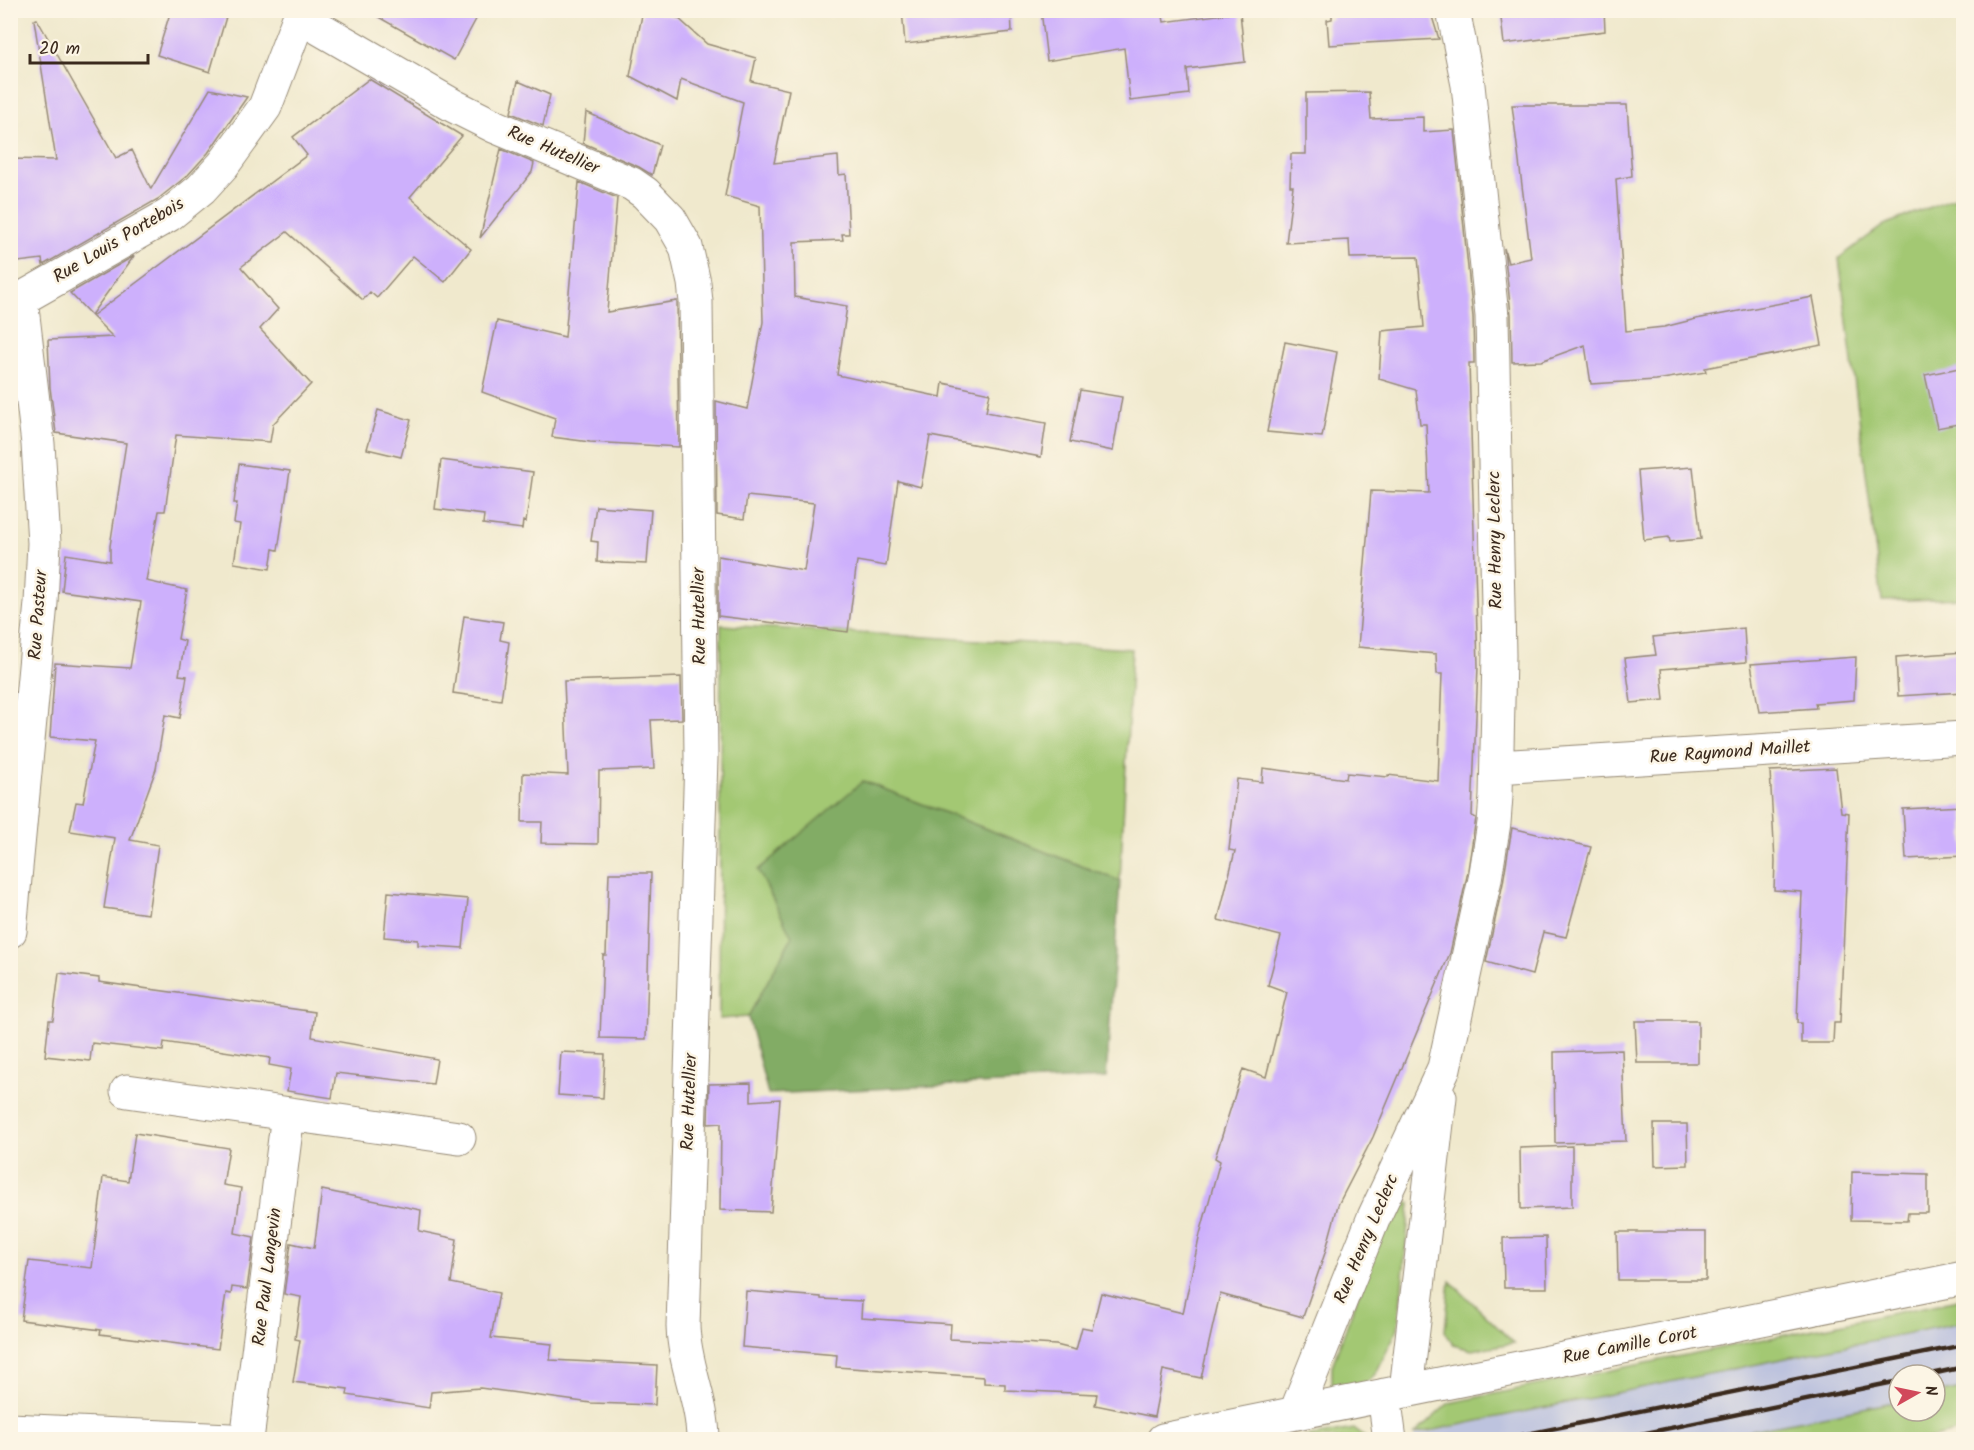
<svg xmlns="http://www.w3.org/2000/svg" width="1974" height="1450" viewBox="0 0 1974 1450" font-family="Kalam,sans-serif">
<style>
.industrial{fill:#bdc3de}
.green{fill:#a3c873;stroke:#6f7948;stroke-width:1.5}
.forest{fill:#82ac65;stroke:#5e6b42;stroke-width:1.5}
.building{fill:#cdb0fc}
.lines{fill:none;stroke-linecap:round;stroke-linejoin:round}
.minor-casing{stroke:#968a76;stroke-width:35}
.minor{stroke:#fff;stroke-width:33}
.rail{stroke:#3b2a1e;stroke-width:4.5}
.labels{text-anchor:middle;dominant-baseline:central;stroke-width:5;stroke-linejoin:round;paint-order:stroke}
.street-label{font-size:18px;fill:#3b2a1e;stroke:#fcf5e5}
</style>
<rect width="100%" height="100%" fill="#fcf5e5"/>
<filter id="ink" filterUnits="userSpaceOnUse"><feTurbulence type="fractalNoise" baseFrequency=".0167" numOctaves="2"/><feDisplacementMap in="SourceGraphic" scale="12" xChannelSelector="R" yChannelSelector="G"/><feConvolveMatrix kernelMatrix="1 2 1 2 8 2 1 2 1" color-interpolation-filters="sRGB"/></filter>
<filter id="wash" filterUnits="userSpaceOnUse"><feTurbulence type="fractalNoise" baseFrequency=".008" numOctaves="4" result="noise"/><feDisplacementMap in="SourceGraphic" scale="24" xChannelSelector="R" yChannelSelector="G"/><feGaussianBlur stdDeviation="1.35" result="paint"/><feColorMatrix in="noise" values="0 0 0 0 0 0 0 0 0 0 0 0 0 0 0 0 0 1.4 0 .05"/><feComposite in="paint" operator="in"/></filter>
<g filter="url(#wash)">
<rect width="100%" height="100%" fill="#f0e9cd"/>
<path class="industrial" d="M 1963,1322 L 1963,1389 L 1935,1394 L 1935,1375 L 1899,1375 L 1899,1401 L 1706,1439 L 1415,1440 L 1415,1435 Z"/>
<path class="green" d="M 1963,194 L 1963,598 L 1882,601 L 1839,258 L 1884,225 Z
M 721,625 L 1132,649 L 1120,881 L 863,781 L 792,937 L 748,1017 L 719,1019 Z
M 1394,1199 L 1410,1203 L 1398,1328 L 1376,1373 L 1365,1384 L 1332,1386 L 1332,1366 Z
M 1450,1281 L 1514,1343 L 1472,1350 L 1453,1345 L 1445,1331 Z
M 1963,1299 L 1963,1322 L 1415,1434 L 1449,1403 Z
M 1963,1389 L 1963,1430 L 1922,1440 L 1706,1439 L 1899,1401 L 1899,1411 L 1935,1411 L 1935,1394 Z
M 1354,1429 L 1367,1439 L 1294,1439 Z"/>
<path class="forest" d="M 863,781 L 1120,881 L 1106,1078 L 768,1094 L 748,1017 L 792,937 L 758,870 Z"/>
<g id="blocks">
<path class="building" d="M 171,10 L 228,10 L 210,72 L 157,55 Z
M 366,10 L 481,10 L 454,60 Z
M 643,10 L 678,18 L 707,44 L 756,58 L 751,81 L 789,90 L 774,163 L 838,156 L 839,175 L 846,174 L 849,234 L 842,234 L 843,240 L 794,242 L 795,297 L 847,306 L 837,375 L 941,397 L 943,383 L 990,393 L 986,412 L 1046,423 L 1041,457 L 930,436 L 921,487 L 898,481 L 886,566 L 857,561 L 848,632 L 718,616 L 718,556 L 804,571 L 814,503 L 747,496 L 744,519 L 717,515 L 716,401 L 747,409 L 763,322 L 760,206 L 725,196 L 743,102 L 681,79 L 677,101 L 630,76 Z
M 902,10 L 1011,10 L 1012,32 L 905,44 Z
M 1041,10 L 1162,10 L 1164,22 L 1240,12 L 1245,62 L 1187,69 L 1189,94 L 1130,101 L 1124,48 L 1047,61 Z
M 1332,10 L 1369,10 L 1370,15 L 1430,10 L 1439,39 L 1329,45 L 1327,20 L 1332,19 Z
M 1500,10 L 1604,10 L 1605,31 L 1504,44 Z
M 37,19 L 116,158 L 132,150 L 151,189 L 210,89 L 247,97 L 208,153 L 188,175 L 158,199 L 43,265 L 42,259 L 10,263 L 10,159 L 56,160 L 34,20 Z
M 369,79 L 462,136 L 410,197 L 471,249 L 445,282 L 413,256 L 377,298 L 370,292 L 363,300 L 287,232 L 241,267 L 278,309 L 260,329 L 311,384 L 273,424 L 270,442 L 176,435 L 165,511 L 159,511 L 146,581 L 187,590 L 178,639 L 185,641 L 179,675 L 187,676 L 180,718 L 165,715 L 156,769 L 130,840 L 158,845 L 148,914 L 104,908 L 115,838 L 70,831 L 76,802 L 83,803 L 95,741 L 50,737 L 55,663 L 130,668 L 141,602 L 62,591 L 66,554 L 110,561 L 110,546 L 126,443 L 56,433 L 50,387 L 48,340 L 113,337 L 92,316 L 307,155 L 293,137 Z
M 518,81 L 550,95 L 543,126 L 511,113 Z
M 1369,92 L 1371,119 L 1423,117 L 1423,132 L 1454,130 L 1473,317 L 1474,363 L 1469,363 L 1478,666 L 1472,816 L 1476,818 L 1467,876 L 1450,953 L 1373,1137 L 1338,1205 L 1325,1253 L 1303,1317 L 1220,1294 L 1201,1378 L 1163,1370 L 1154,1417 L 1095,1405 L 1097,1394 L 1005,1390 L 1005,1384 L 984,1383 L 984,1377 L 836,1367 L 837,1355 L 742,1347 L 746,1291 L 821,1297 L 821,1299 L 862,1301 L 861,1318 L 951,1324 L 950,1339 L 1056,1345 L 1076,1350 L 1082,1327 L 1092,1329 L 1101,1293 L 1183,1313 L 1200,1234 L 1220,1161 L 1215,1158 L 1243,1069 L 1266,1077 L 1287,992 L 1268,985 L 1281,936 L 1218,920 L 1235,851 L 1229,850 L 1237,779 L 1262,782 L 1263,768 L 1346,779 L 1347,773 L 1388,777 L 1388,775 L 1438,781 L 1442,674 L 1437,674 L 1436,654 L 1358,647 L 1371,491 L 1429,493 L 1426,424 L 1420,424 L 1416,390 L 1379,379 L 1382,331 L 1424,327 L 1418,257 L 1350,258 L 1349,240 L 1286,243 L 1293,186 L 1290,186 L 1291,154 L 1306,154 L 1306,93 Z
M 1512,105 L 1627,105 L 1632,176 L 1616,179 L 1626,331 L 1664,327 L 1696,319 L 1813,297 L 1822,345 L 1705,368 L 1706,372 L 1656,380 L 1591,384 L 1585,345 L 1541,361 L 1512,362 L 1511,314 L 1504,248 L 1508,263 L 1531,258 Z
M 586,112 L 660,145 L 652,175 L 639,167 L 583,143 Z
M 501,149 L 534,163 L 532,172 L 480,238 Z
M 579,182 L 617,198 L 607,312 L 677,301 L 679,447 L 590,442 L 552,437 L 555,418 L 482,392 L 497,321 L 565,337 Z
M 134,256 L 91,315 L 70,293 Z
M 1285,342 L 1337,352 L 1322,437 L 1267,432 Z
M 1964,367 L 1964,423 L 1937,428 L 1925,375 Z
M 1080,390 L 1122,397 L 1113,451 L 1070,442 Z
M 378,410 L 411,420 L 401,457 L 367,449 Z
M 441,460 L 533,472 L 526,522 L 523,521 L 522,529 L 483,524 L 484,515 L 435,509 Z
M 239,464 L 290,471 L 278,550 L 273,549 L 270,569 L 234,563 L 240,524 L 234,523 L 237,503 L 234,503 Z
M 1693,467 L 1701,539 L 1670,542 L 1669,537 L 1644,540 L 1638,471 Z
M 596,506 L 651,510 L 647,564 L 597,562 L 598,542 L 591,541 Z
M 464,616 L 503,622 L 500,640 L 509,642 L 501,700 L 453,693 Z
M 1744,628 L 1746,662 L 1661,669 L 1664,700 L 1631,703 L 1625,658 L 1656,655 L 1653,637 Z
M 1964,652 L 1964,692 L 1898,696 L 1896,657 Z
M 1856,657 L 1854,700 L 1815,703 L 1816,708 L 1759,712 L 1751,664 Z
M 681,677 L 682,719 L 651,720 L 654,769 L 599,771 L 598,844 L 541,843 L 542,822 L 522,822 L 523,773 L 568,775 L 564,681 Z
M 1836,768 L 1841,812 L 1849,813 L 1840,1023 L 1834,1023 L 1833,1043 L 1801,1043 L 1801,1023 L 1797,1023 L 1802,892 L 1774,890 L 1775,861 L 1770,771 Z
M 1964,806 L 1964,856 L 1906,859 L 1903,809 Z
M 1512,828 L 1591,847 L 1566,937 L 1543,932 L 1532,975 L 1486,962 L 1503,883 Z
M 609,873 L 651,873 L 646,1039 L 600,1038 L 603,955 L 606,955 Z
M 388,892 L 468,899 L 463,948 L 418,945 L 418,940 L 384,937 Z
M 59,973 L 99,978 L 99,982 L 315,1012 L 312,1037 L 437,1059 L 433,1084 L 336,1073 L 332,1098 L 287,1091 L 291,1069 L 269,1065 L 270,1058 L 164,1042 L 163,1051 L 92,1043 L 90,1061 L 45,1056 L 49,1020 L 53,1020 Z
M 1635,1021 L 1698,1021 L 1698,1063 L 1637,1063 Z
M 1622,1050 L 1626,1141 L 1555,1143 L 1554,1052 Z
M 561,1052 L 605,1054 L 603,1098 L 558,1095 Z
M 751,1083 L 751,1101 L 780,1099 L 771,1212 L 720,1210 L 721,1123 L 708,1124 L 709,1084 Z
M 1654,1124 L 1687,1124 L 1688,1165 L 1655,1166 Z
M 135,1133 L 229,1148 L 223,1185 L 241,1188 L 235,1233 L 254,1237 L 247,1289 L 232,1287 L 231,1294 L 226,1293 L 218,1349 L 100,1334 L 101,1330 L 21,1320 L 29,1261 L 92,1268 L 103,1177 L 128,1181 Z
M 1572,1146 L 1572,1207 L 1521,1209 L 1520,1148 Z
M 1852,1172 L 1928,1174 L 1928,1213 L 1908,1213 L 1907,1221 L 1851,1220 Z
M 322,1190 L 421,1210 L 419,1231 L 457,1239 L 451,1283 L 499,1293 L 491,1338 L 552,1344 L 550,1360 L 657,1365 L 655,1405 L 591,1403 L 480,1388 L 431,1392 L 429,1408 L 347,1395 L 348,1389 L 293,1382 L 300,1340 L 295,1339 L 301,1297 L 284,1294 L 291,1243 L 314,1248 Z
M 1617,1232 L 1706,1232 L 1706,1280 L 1618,1280 Z
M 1546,1237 L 1547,1288 L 1504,1288 L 1503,1238 Z"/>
</g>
</g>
<g filter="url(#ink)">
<use href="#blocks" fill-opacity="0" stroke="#968a76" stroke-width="1.5"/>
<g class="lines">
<defs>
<path id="minor" d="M 300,17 L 454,106 L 494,126 L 632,184 L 645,193 L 670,219 L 686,247 L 694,283 L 696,302 L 701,758 L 683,1326 C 684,1365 703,1401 703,1440
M 10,298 L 21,299 L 169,215 L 201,189 L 223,165 L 265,107 L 302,10
M 1497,767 L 1964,738
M 10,931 L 41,603 L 44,543 L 38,444 L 21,299
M 127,1091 L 459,1138
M 1406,1390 L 1440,1097
M 1384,1395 L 1390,1440
M 1296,1412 L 1374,1217 L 1444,1068 L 1485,879 L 1494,823 L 1496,796 L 1499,655 L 1492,316 L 1468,85 L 1453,10
M 10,1430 L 230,1440
M 247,1440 L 288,1114
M 1163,1440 L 1964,1278"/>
</defs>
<use href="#minor" class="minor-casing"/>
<use href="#minor" class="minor"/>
<path class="rail" d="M 1927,1375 L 1964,1367
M 1497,1440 L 1964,1345
M 1612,1440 L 1899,1381"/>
</g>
</g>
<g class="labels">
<g class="street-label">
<text transform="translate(553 151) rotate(23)">Rue Hutellier</text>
<text transform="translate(119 241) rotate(-31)">Rue Louis Portebois</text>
<text transform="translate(1496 540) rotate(-91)">Rue Henry Leclerc</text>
<text transform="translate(39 615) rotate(-86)">Rue Pasteur</text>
<text transform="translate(700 616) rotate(-91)">Rue Hutellier</text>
<text transform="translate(1730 753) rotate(-4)">Rue Raymond Maillet</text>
<text transform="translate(690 1102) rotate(-88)">Rue Hutellier</text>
<text transform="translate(1367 1239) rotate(-67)">Rue Henry Leclerc</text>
<text transform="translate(268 1277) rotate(-83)">Rue Paul Langevin</text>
<text transform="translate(1630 1346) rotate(-11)">Rue Camille Corot</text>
</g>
</g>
<rect width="1974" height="1450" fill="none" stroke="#fcf5e5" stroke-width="36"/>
<g transform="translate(1917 1393) rotate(81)"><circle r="28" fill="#fcf5e5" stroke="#afa495" stroke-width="1.5"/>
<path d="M0-4.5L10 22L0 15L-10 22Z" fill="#d1495b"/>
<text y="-9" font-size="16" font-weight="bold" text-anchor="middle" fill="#3b2a1e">N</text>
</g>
<path d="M30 54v9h118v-9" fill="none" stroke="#3b2a1e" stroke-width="3"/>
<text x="39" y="54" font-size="18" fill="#3b2a1e" stroke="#fcf5e5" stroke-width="4.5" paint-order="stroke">20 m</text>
</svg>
